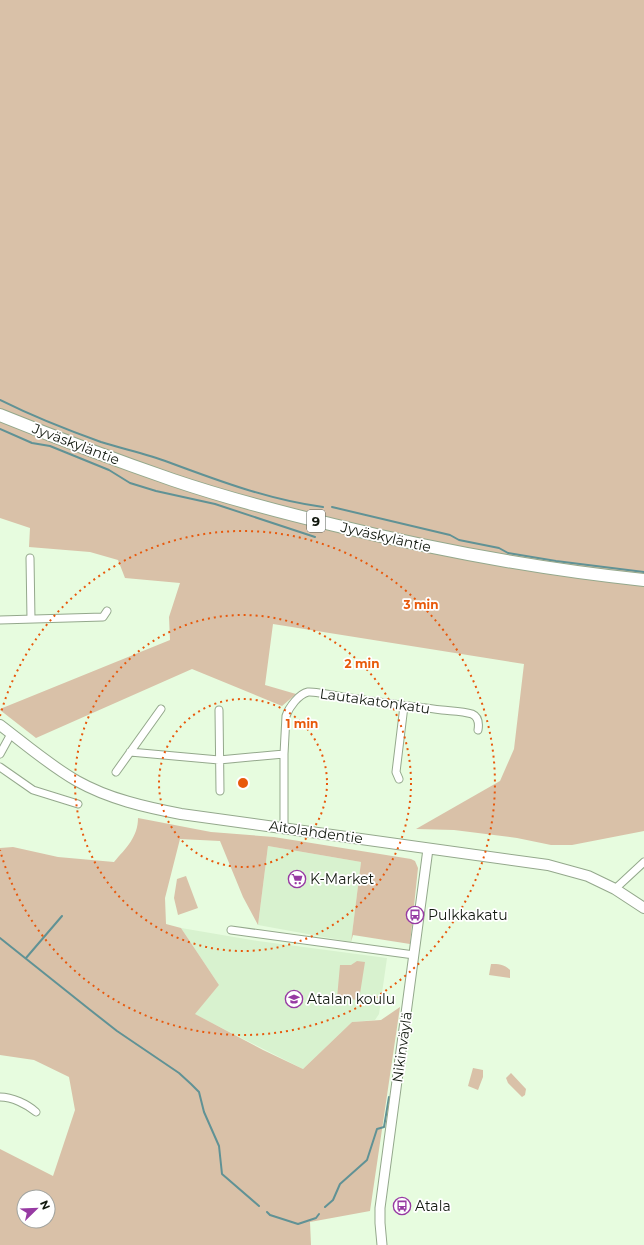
<svg xmlns="http://www.w3.org/2000/svg" width="644" height="1245" viewBox="0 0 644 1245" font-family="Montserrat,sans-serif">
<style>
.built{fill:#d8f2cf}
.green{fill:#d9c1a8;fill-rule:evenodd}
.lines{fill:none;stroke-linecap:round;stroke-linejoin:round}
.stream{stroke:#609295;stroke-width:2}
.minor-casing{stroke:#94a88c;stroke-width:9}
.tertiary-casing{stroke:#94a88c;stroke-width:11}
.secondary-casing{stroke:#94a88c;stroke-width:12}
.trunk-casing{stroke:#94a88c;stroke-width:14}
.minor{stroke:#fff;stroke-width:7}
.tertiary{stroke:#fff;stroke-width:9}
.secondary{stroke:#fff;stroke-width:10}
.trunk{stroke:#fff;stroke-width:12}
.ring{fill:none;stroke:#e8590c;stroke-width:2;stroke-dasharray:2 4}
.labels{text-anchor:middle;dominant-baseline:central;stroke-width:3.5;stroke-linejoin:round;paint-order:stroke}
.shield{fill:#fff;stroke:#595e57;stroke-width:1}
.shield-label{font-size:13px;font-weight:bold;fill:#12190f}
.street-label{font-size:14px;fill:#12190f;stroke:#fff}
.poi-label{font-size:14px;fill:#12190f;stroke:#fff;text-anchor:start}
.centre{fill:#e8590c;stroke:#fff;stroke-width:2}
.ring-label{font-size:12px;text-anchor:middle;font-weight:bold;fill:#e8590c;stroke:#fff;stroke-width:3.5;stroke-linejoin:round;paint-order:stroke}
</style>
<rect width="100%" height="100%" fill="#e7fcdf"/>
<path class="built" d="M 268,846 L 361,862 L 351,942 L 258,925 Z
M 181,928 L 258,941 L 387,958 L 379,1014 L 375,1020 L 352,1022 L 303,1069 L 194,1014 L 219,985 Z"/>
<path class="green" d="M 0,0 L 644,0 L 644,831 L 572,845 L 551,845 L 517,838 L 454,830 L 416,829 L 500,781 L 514,749 L 524,664 L 273,624 L 265,685 L 296,694 L 282,706 L 192,669 L 36,738 L 0,710 L 0,709 L 170,640 L 169,617 L 180,583 L 125,578 L 118,560 L 90,552 L 29,547 L 30,528 L 0,518 Z
M 138,818 L 211,832 L 274,837 L 411,859 L 415,861 L 418,868 L 410,944 L 353,935 L 351,942 L 361,862 L 268,846 L 258,925 L 243,897 L 220,841 L 180,839 L 165,898 L 166,924 L 181,928 L 219,985 L 195,1014 L 263,1050 L 303,1069 L 352,1022 L 381,1020 L 400,1007 L 370,1211 L 310,1222 L 311,1245 L 0,1245 L 0,1149 L 53,1176 L 75,1110 L 69,1077 L 34,1060 L 0,1055 L 0,848 L 13,847 L 58,857 L 114,862 C 126,848 138,837 138,818 ZM 24,1197 L 48,1197 L 48,1221 L 24,1221 Z
M 186,876 L 198,908 L 178,915 L 174,898 L 177,879 Z
M 357,961 L 365,962 L 359,1000 L 337,998 L 340,965 L 351,965 Z
M 491,964 C 498,964 504,964 510,970 L 510,978 L 489,975 Z
M 473,1068 L 483,1070 L 483,1077 L 478,1090 L 468,1086 Z
M 511,1073 L 526,1089 L 525,1095 L 522,1097 L 508,1083 L 506,1078 Z"/>
<g class="lines">
<path class="stream" d="M 0,400 C 32,416 67,430 101,442 C 123,449 147,454 168,462 C 219,481 270,500 323,507
M 0,429 L 32,443 L 50,446 L 109,470 L 130,483 L 156,491 L 215,504 L 315,537
M 332,507 L 450,535 L 459,540 L 499,548 L 508,553 L 556,561 L 644,572
M 0,938 L 89,1009 L 117,1031 L 179,1073 L 191,1084 L 199,1092 L 204,1112 L 219,1146 L 222,1174 L 259,1206
M 26,958 L 62,916
M 325,1207 L 333,1200 L 340,1184 L 367,1160 L 377,1129 L 384,1127 L 389,1097
M 267,1212 L 270,1215 L 298,1224 L 316,1218 L 319,1214"/>
<defs>
<path id="minor" d="M 30,558 L 31,619
M 0,620 L 103,617 L 107,611
M 219,710 L 220,791
M 130,752 L 219,760 L 284,754
M 0,754 L 11,734
M 0,767 L 33,790 L 78,804
M 116,772 L 161,709
M 399,779 L 396,772 L 404,706
M 284,828 L 284,754 L 286,716 C 289,707 299,694 308,692 C 314,691 342,697 350,698 C 381,703 411,706 442,710 C 451,711 463,711 472,714 C 479,717 479,724 478,730
M 615,889 L 644,862
M 231,930 L 414,955
M 0,1097 C 12,1097 27,1104 36,1112"/>
<path id="tertiary" d="M 382,1245 L 380,1223 L 380,1208 L 428,849"/>
<path id="secondary" d="M 0,725 C 25,744 49,765 77,781 C 109,799 145,807 181,814 L 548,865 L 588,876 L 615,889 L 644,908"/>
<path id="trunk" d="M 0,415 C 57,438 115,460 173,480 C 226,498 280,512 334,525 C 436,550 539,569 644,580"/>
</defs>
<use href="#minor" class="minor-casing"/>
<use href="#tertiary" class="tertiary-casing"/>
<use href="#secondary" class="secondary-casing"/>
<use href="#trunk" class="trunk-casing"/>
<use href="#minor" class="minor"/>
<use href="#tertiary" class="tertiary"/>
<use href="#secondary" class="secondary"/>
<use href="#trunk" class="trunk"/>
</g>
<g class="ring">
<circle cx="243" cy="783" r="84"/>
<circle cx="243" cy="783" r="168"/>
<path d="M0 716A252 252 0 1 1 0 850"/>
</g>
<defs>
<symbol id="supermarket-ring" viewBox="-11 -11 22 22"><circle r="9.5" fill="#fff" stroke="#973aa3" stroke-width="1.5"/><path d="M-6-5.5h2.5l.6 2H6L4.5 2H-2.5L-4.4-4H-6ZM-1.5 3.2a1.3 1.3 0 1 0 .1 0ZM3 3.2a1.3 1.3 0 1 0 .1 0Z" fill="#973aa3"/></symbol>
<symbol id="bus-ring" viewBox="-11 -11 22 22"><circle r="9.5" fill="#fff" stroke="#973aa3" stroke-width="1.5"/><path d="M-5-6H5V4H4V6H2V4H-2V6H-4V4H-5ZM-3.5-4V0h7V-4ZM-3.5 1.2v1.5H-2V1.2ZM2 1.2v1.5H3.5V1.2Z" fill="#973aa3"/></symbol>
<symbol id="school-ring" viewBox="-11 -11 22 22"><circle r="9.5" fill="#fff" stroke="#973aa3" stroke-width="1.5"/><path d="M0-5L7-2L0 1L-7-2ZM-4 1L0 2.5L4 1V4Q0 6-4 4Z" fill="#973aa3"/></symbol>
</defs>
<g fill-rule="evenodd">
<use href="#supermarket-ring" x="287" y="869" width="20" height="20"/>
<use href="#bus-ring" x="405" y="905" width="20" height="20"/>
<use href="#school-ring" x="284" y="989" width="20" height="20"/>
<use href="#bus-ring" x="392" y="1196" width="20" height="20"/>
</g>
<g class="labels">
<rect class="shield" x="307" y="510" width="18" height="22" rx="3"/>
<g class="shield-label">
<text x="316" y="521">9</text>
</g>
<g class="street-label">
<text transform="translate(76 444) rotate(21)">Jyväskyläntie</text>
<text transform="translate(386 537) rotate(13)">Jyväskyläntie</text>
<text transform="translate(375 701) rotate(8)">Lautakatonkatu</text>
<text transform="translate(316 832) rotate(8)">Aitolahdentie</text>
<text transform="translate(402 1047) rotate(-82)">Nikinväylä</text>
</g>
<g class="poi-label">
<text x="310" y="879">K-Market</text>
<text x="428" y="915">Pulkkakatu</text>
<text x="307" y="999">Atalan koulu</text>
<text x="415" y="1206">Atala</text>
</g>
</g>
<circle cx="243" cy="783" r="6" class="centre"/>
<g class="ring-label">
<text x="421" y="609">3 min</text>
<text x="362" y="668">2 min</text>
<text x="302" y="728">1 min</text>
</g>
<g transform="translate(36 1209) rotate(67)"><circle r="19" fill="#ffffff" stroke="#a0a39f"/>
<path d="M0-3L7 15L0 10L-7 15Z" fill="#973aa3"/>
<text y="-6" font-size="11" font-weight="bold" text-anchor="middle" fill="#12190f">N</text>
</g>
</svg>
